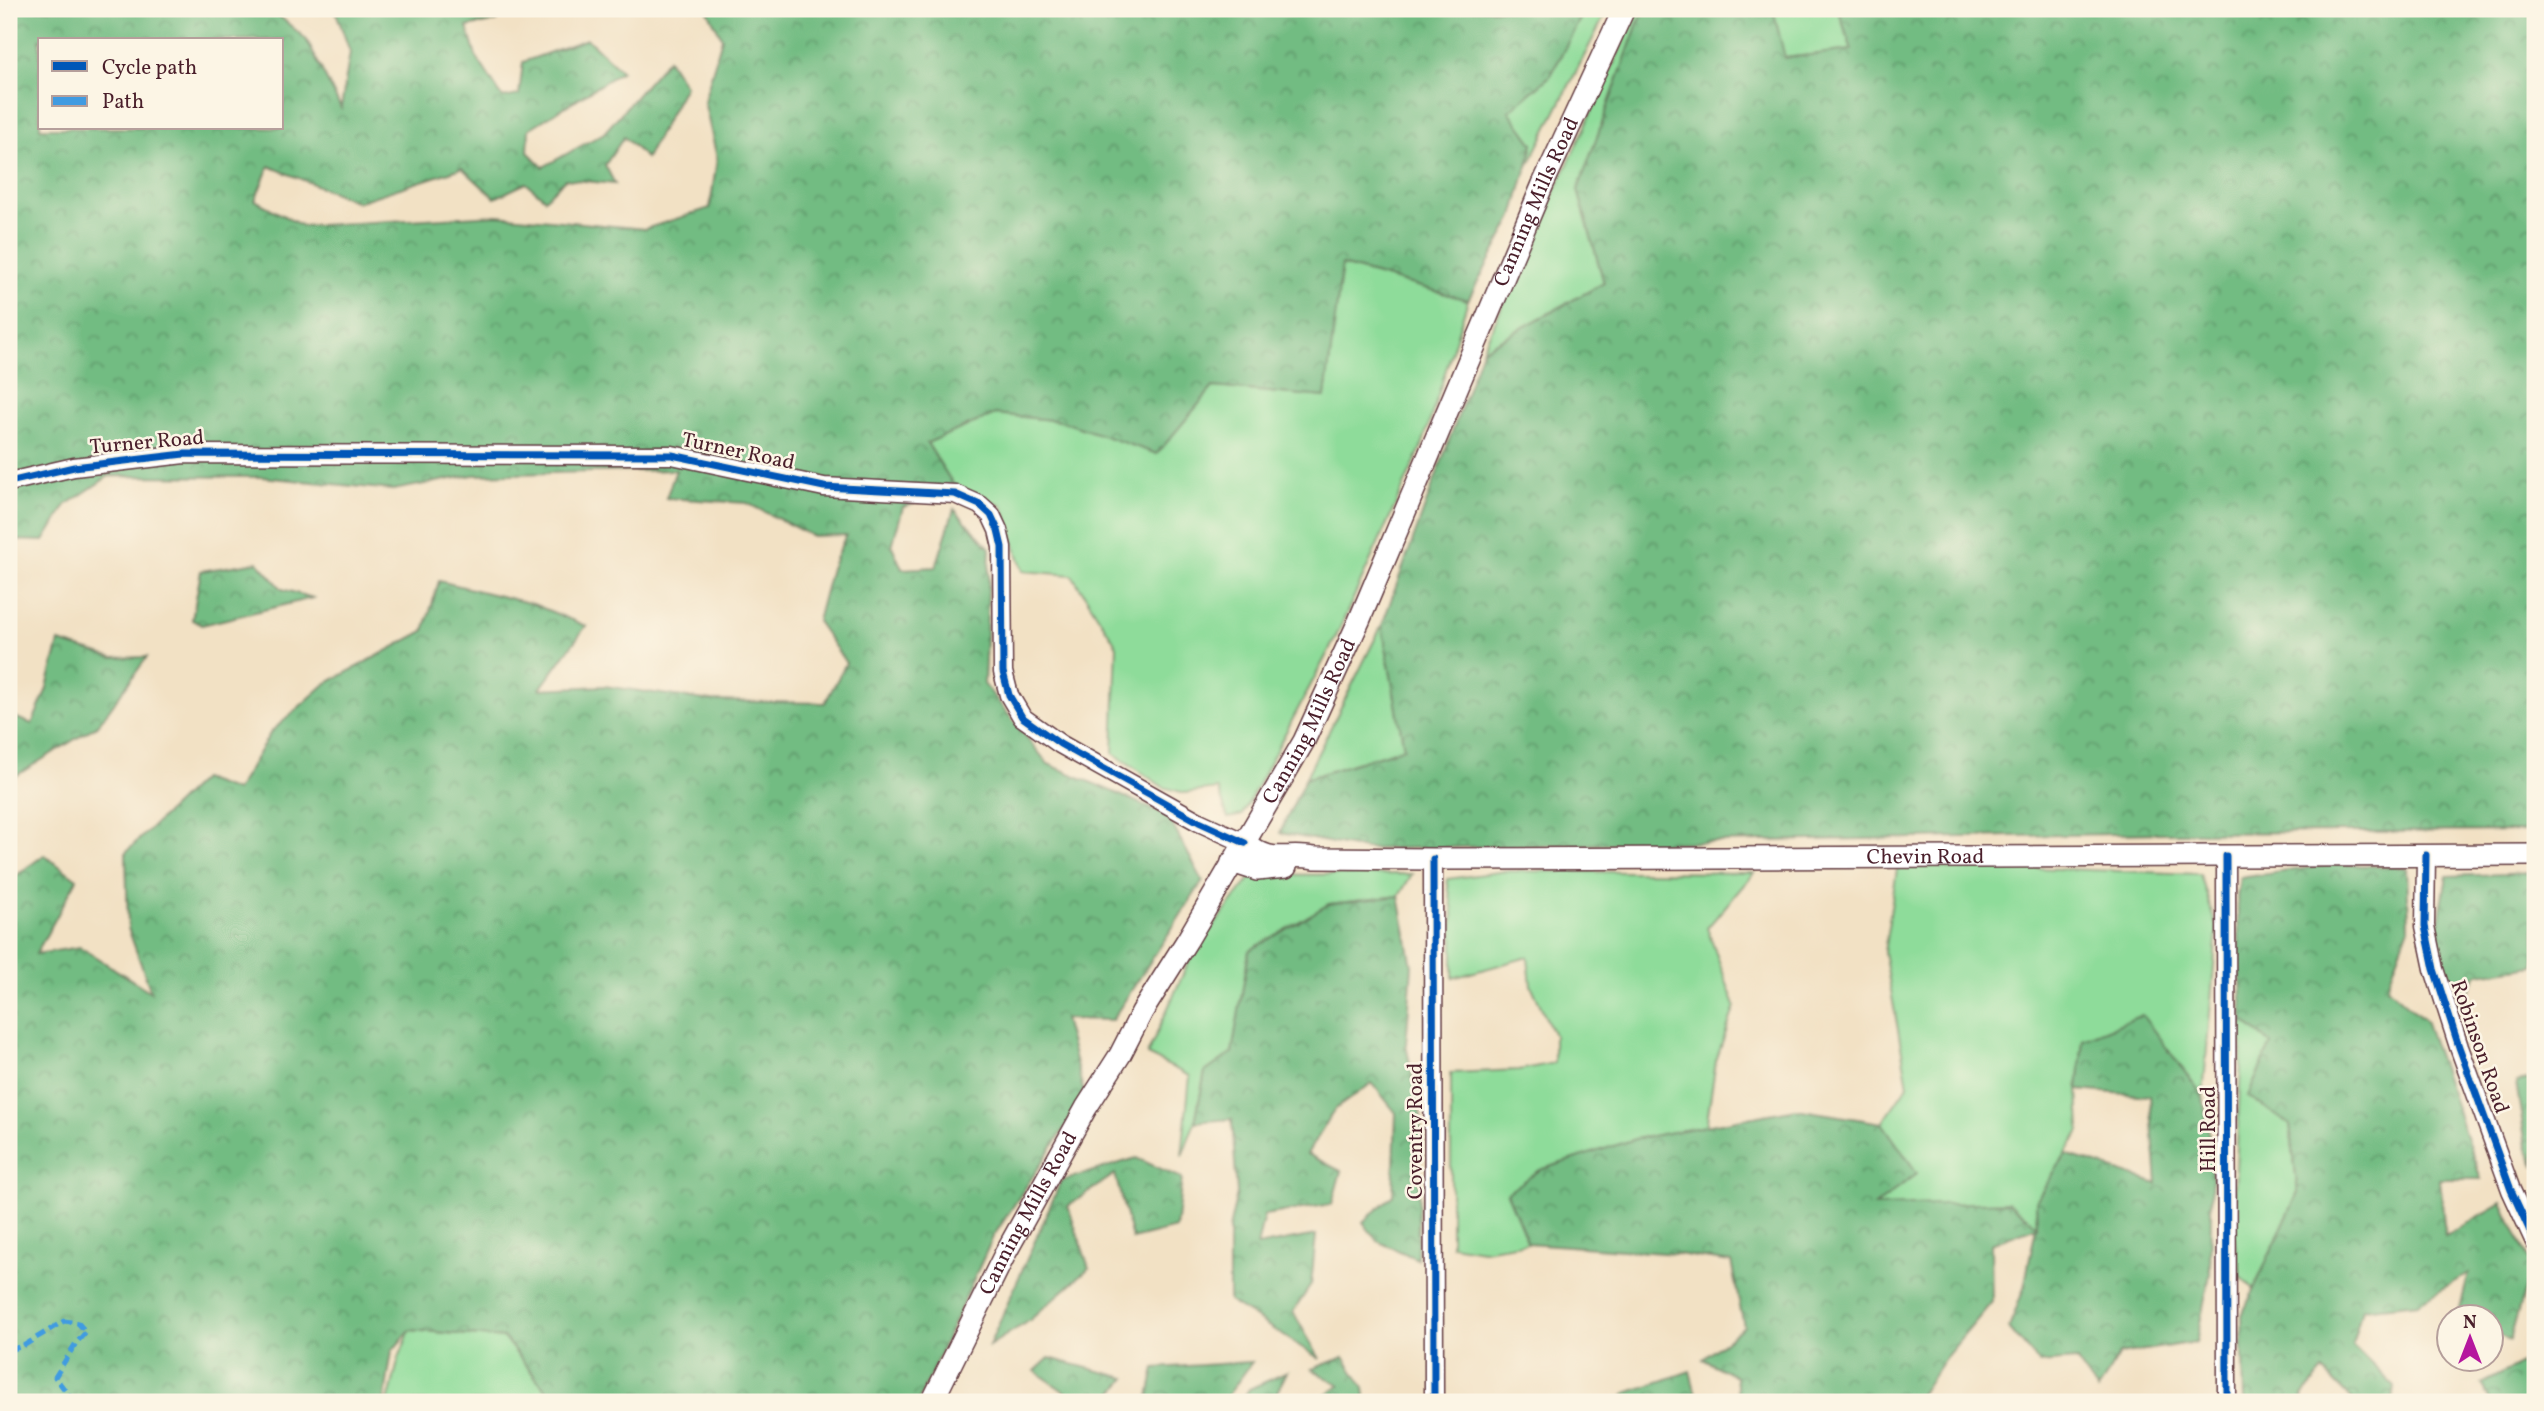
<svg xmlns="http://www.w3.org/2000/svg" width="2544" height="1411" font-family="Vollkorn,serif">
  <defs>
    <pattern id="forest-crowns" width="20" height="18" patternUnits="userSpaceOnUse" patternTransform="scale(1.75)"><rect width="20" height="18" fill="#72bc82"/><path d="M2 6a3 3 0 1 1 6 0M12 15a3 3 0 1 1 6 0" fill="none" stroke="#60986b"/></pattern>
  </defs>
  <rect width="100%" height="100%" fill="#fcf5e5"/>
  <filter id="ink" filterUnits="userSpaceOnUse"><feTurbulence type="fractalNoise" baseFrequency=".0143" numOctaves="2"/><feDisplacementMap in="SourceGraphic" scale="14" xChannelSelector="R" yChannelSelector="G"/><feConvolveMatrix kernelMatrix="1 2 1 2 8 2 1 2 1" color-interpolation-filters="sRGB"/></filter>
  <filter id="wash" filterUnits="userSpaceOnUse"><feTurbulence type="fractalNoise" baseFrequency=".00686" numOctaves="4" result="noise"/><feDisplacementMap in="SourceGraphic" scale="28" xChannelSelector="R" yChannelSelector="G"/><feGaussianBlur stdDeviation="1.57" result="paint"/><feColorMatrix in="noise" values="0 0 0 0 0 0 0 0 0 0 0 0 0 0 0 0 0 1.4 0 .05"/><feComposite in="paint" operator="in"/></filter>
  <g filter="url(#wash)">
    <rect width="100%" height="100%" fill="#f2e1c4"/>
    <!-- grass -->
    <g fill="#8edc9a" stroke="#6c7e62" stroke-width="2">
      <polygon points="1585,9 1608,9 1525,172 1533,144 1509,111 1551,75"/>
      <polygon points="1639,9 1647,9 1638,23 1578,190 1604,283 1482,350"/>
      <polygon points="1773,9 1838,9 1852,50 1784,58"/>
      <polygon points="1341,265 1468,300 1422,446 1335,639 1242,815 1228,818 1218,789 1185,793 1163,787 1113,753 1117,646 1072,575 1023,571 1003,506 956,489 927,443 995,414 1061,421 1157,453 1213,387 1325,397"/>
      <polygon points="1382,625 1404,748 1305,779"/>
      <polygon points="1898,863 2200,874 2217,929 2203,1096 2141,1016 2083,1039 2078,1090 2080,1131 2036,1201 2037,1227 1874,1206 1917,1173 1882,1123 1908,1085 1884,952"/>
      <polygon points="1506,871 1754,873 1707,928 1735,1006 1716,1061 1706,1127 1635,1139 1507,1193 1528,1243 1483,1250 1451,1245 1451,1073 1519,1070 1554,1063 1554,1035 1531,985 1528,957 1453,978 1453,911 1447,879"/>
      <polygon points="1412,874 1399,896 1329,904 1249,951 1232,1053 1205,1072 1195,1122 1182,1156 1190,1076 1147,1055 1192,954 1253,875"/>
      <polygon points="2243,1020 2272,1044 2290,1125 2298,1193 2254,1289 2240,1276 2233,1232"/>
      <polygon points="410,1330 504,1338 556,1402 388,1402 399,1358"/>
    </g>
    <!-- forest -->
    <g fill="url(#forest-crowns)" stroke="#5e6e56" stroke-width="2" fill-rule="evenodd">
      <path d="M9 9H271L306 39 341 108 350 52 335 9H508L496 21 467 27 476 56 503 98 519 95 523 62 587 39 622 71 529 129 528 152 543 167 604 133 668 59 685 86 646 158 624 137 605 165 615 184 565 179 545 199 526 183 495 198 462 168 357 202 269 166 255 200 302 226 497 215 645 229 710 208 717 158 704 101 722 38 707 9H1585L1551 75 1509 111 1533 144 1513 217 1468 300 1342 265 1325 397 1213 387 1157 454 1061 421 995 414 927 443 956 489 903 507 892 546 902 569 936 567 954 509 990 548 984 684 1048 764 1167 815 1203 881 1112 1020 1064 1019 1085 1097 993 1237 918 1402H556L504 1338 410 1330 392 1351 384 1402H9V1212L15 1197 9 1191V881L44 855 77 879 36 954 80 947 151 992 128 928 126 852 202 779 236 791 271 732 325 684 424 631 439 581 533 604 586 626 540 689 604 686 712 701 825 703 846 663 817 621 831 568 846 535 812 536 747 503 666 498 676 470 473 475 393 490 262 477 109 476 66 505 44 541 9 540ZM40 40H282V128H40Z"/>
      <polygon points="1647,9 1773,9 1785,58 1852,50 1838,9 2535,9 2535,831 2163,833 1364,849 1280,833 1305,779 1404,748 1382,625 1482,350 1604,283 1578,190 1638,23"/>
      <polygon points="258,562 282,589 313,598 202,625 192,620 201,571"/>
      <polygon points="59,642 113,658 147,657 98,725 9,780 9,715 32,724 46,691"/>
      <polygon points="2336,864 2407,868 2409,927 2387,987 2425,1020 2481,1179 2440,1179 2445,1236 2502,1203 2531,1265 2510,1340 2492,1333 2492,1316 2458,1316 2469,1273 2418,1303 2362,1309 2352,1345 2395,1387 2393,1402 2354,1402 2323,1371 2302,1396 2305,1402 2244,1402 2242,1315 2298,1193 2290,1125 2248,1096 2271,1044 2243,1020 2237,897 2240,878"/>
      <polygon points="2535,873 2535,966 2478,974 2458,1009 2435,943 2447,876"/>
      <polygon points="1399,896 1412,966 1406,1045 1421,1117 1417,1259 1377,1241 1363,1222 1393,1195 1396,1113 1372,1083 1334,1110 1307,1154 1341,1171 1332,1204 1264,1215 1257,1246 1316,1235 1311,1285 1293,1312 1320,1359 1229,1301 1229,1229 1237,1193 1232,1119 1195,1122 1205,1072 1232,1053 1249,951 1329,904"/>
      <polygon points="2142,1015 2203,1096 2212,1156 2210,1275 2196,1342 2119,1354 2098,1391 2076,1360 2039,1363 2009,1328 2024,1288 2036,1227 1991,1244 1992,1302 1945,1358 1915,1402 1739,1402 1736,1377 1703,1359 1744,1326 1731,1262 1677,1254 1528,1243 1507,1193 1540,1170 1635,1139 1796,1109 1882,1123 1917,1173 1875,1206 2008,1202 2037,1226 2036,1201 2066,1154 2157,1184 2150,1096 2078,1090 2083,1039"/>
      <polygon points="2535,1079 2535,1166 2526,1146 2516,1082"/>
      <polygon points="1136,1158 1182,1178 1176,1228 1132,1239 1115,1174 1068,1206 1089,1268 1030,1320 989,1346 1061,1181"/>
      <polygon points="2535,1356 2535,1402 2491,1402 2481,1384"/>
      <polygon points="1344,1357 1364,1388 1366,1402 1313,1402 1340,1386 1312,1369"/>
      <polygon points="1049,1358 1126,1378 1106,1402 1079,1402 1035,1371"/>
      <polygon points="1252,1362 1223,1402 1148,1402 1155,1368"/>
      <polygon points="1690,1371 1698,1402 1621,1402 1626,1393"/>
      <polygon points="1287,1372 1272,1402 1241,1402 1249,1389"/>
    </g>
  </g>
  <g filter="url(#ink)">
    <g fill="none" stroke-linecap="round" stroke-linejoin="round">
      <defs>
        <g id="minor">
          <polyline points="9,482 74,467 184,454 672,455 824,487 955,494 980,505 991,515 998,530 1002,547 1003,672 1009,695 1022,717 1060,744 1199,822 1245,843"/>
          <polyline points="2426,855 2425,926 2434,969 2459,1047 2511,1190 2535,1242"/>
          <polyline points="2226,856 2227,1402"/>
          <polyline points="1433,859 1434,1402"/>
        </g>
        <g id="major">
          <path id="s1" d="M1245 843C1274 866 1283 852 1315 858L1433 859 2535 855"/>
          <polyline points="1232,862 1257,870 1286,867"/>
          <path id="s2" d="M932 1402 1006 1252 1086 1108 1120 1055 1142 1012 1188 939 1304 741 1359 621 1543 184 1624 9"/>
        </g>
      </defs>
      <!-- minor casing -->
      <use href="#minor" stroke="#633c42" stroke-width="21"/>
      <!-- major casing -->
      <use href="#major" stroke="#633c42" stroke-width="24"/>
      <!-- minor -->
      <use href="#minor" stroke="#fff" stroke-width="18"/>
      <!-- major -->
      <use href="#major" stroke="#fff" stroke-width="21"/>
      <!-- quiet -->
      <polyline stroke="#409be1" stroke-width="5" stroke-dasharray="10 5" stroke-linecap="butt" points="9,1350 23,1346 64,1321 78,1323 86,1332 76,1343 55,1377 71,1398 70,1402"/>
      <defs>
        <g id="cycleway">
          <polyline points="9,482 74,467 184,454 672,455 824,487 955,494 980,505 991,515 998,530 1002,547 1003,672 1009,695 1022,717 1060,744 1199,822 1245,843"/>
          <polyline points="2426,855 2425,926 2434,969 2459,1047 2511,1190 2535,1242"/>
          <polyline points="2226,856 2227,1402"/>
          <polyline points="1433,859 1434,1402"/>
        </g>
      </defs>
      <!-- cycleway casing -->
      <use href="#cycleway" stroke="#fcf5e5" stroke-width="11"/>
      <!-- cycleway -->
      <use href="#cycleway" stroke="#0057b8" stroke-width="7"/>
    </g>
  </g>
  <g text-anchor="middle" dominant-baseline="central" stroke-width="5" stroke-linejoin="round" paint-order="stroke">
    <!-- street labels -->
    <g font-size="21" fill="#4a1f2b" stroke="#fcf5e5">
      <text stroke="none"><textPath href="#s2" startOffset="1346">Canning Mills Road</textPath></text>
      <text transform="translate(147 443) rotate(-5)">Turner Road</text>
      <text transform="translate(738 452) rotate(12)">Turner Road</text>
      <text stroke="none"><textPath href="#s2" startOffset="779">Canning Mills Road</textPath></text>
      <text stroke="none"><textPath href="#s1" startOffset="684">Chevin Road</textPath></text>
      <text transform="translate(2479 1047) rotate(71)">Robinson Road</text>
      <text transform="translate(2209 1129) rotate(-90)">Hill Road</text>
      <text transform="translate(1416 1131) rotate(-90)">Coventry Road</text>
      <text stroke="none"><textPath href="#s2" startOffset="212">Canning Mills Road</textPath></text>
    </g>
  </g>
  <!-- margin -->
  <rect width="2544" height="1411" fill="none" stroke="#fcf5e5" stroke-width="35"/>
  <!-- legend -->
  <rect x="38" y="38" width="245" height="91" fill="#fcf5e5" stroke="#b59f9b" stroke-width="2"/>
  <rect x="52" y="61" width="35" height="10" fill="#0057b8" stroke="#b59f9b" stroke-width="2"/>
  <text x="102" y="74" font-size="21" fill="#4a1f2b">Cycle path</text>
  <rect x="52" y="96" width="35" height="10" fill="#409be1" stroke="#b59f9b" stroke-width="2"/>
  <text x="102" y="108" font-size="21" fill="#4a1f2b">Path</text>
  <!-- north arrow -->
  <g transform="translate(2470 1338)"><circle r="33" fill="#fcf5e5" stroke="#b59f9b" stroke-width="2"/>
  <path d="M0-5L12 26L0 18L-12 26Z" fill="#b5179e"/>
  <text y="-10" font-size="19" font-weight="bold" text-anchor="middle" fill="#4a1f2b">N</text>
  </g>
</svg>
